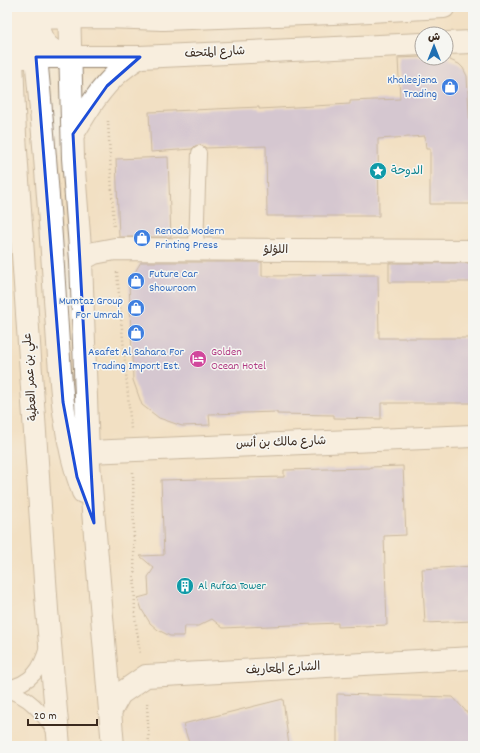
<svg xmlns="http://www.w3.org/2000/svg" width="480" height="753" font-family="Dekko,'Playpen Sans Arabic',sans-serif">
  <rect width="100%" height="100%" fill="#f6f6f2"/>
  <filter id="ink" filterUnits="userSpaceOnUse"><feTurbulence type="fractalNoise" baseFrequency=".025" numOctaves="2"/><feDisplacementMap in="SourceGraphic" scale="8" xChannelSelector="R" yChannelSelector="G"/><feConvolveMatrix kernelMatrix="1 2 1 2 8 2 1 2 1" color-interpolation-filters="sRGB"/></filter>
  <filter id="wash" filterUnits="userSpaceOnUse"><feTurbulence type="fractalNoise" baseFrequency=".012" numOctaves="4" result="noise"/><feDisplacementMap in="SourceGraphic" scale="16" xChannelSelector="R" yChannelSelector="G"/><feGaussianBlur stdDeviation="0.9" result="paint"/><feColorMatrix in="noise" values="0 0 0 0 0 0 0 0 0 0 0 0 0 0 0 0 0 1.4 0 .05"/><feComposite in="paint" operator="in"/></filter>
  <g filter="url(#wash)">
    <rect width="100%" height="100%" fill="#f2e0c3"/>
    <g id="blocks">
      <!-- building -->
      <g fill="#b2a9e1">
        <polygon points="446,55 450,55 450,60 459,64 463,68 467,76 471,149 473,149 473,204 430,204 430,149 426,149 425,136 378,139 379,216 267,216 266,146 206,148 203,146 199,145 195,146 192,149 151,152 149,112 259,107 259,109 350,104 350,101 400,99 398,58 422,57 422,58 446,58"/>
        <polygon points="168,157 171,237 119,237 116,159"/>
        <polygon points="141,262 262,262 262,276 378,275 379,338 473,338 473,403 381,403 381,419 334,418 334,415 277,414 277,412 209,414 210,425 182,426 159,418 142,405 133,380 129,282"/>
        <rect x="389" y="263" width="84" height="19"/>
        <polygon points="403,466 406,535 384,536 387,625 338,627 338,623 223,628 212,619 198,626 185,626 184,636 170,636 158,630 150,623 142,610 138,598 149,595 148,577 154,568 140,556 164,555 161,480 284,477 284,470 370,468 370,467"/>
        <polygon points="473,566 473,621 425,623 422,569"/>
        <polygon points="337,694 453,697 472,718 473,746 337,746"/>
        <polygon points="283,699 289,746 190,746 183,724"/>
      </g>
    </g>
  </g>
  <g filter="url(#ink)">
    <use href="#blocks" fill-opacity="0" stroke="#968570" stroke-width="1"/>
    <g fill="none" stroke-linecap="round" stroke-linejoin="round">
      <defs>
        <g id="service">
          <polyline points="196,249 199,153"/>
          <path d="M7 688C32 683 41 669 47 647"/>
          <path d="M7 691C31 696 43 715 57 734"/>
        </g>
        <g id="minor">
          <polyline points="81,260 94,253 115,249 473,251"/>
          <polyline points="88,452 473,436"/>
          <polyline points="110,712 120,694 146,676 473,658"/>
        </g>
        <g id="tertiary">
          <polyline points="7,18 106,17 163,19 333,13 444,7"/>
          <polyline points="446,43 473,42"/>
          <polyline points="7,57 140,57 422,44"/>
        </g>
        <g id="primary">
          <polyline points="10,7 15,136 47,610 59,746"/>
          <path d="M37 7C37 35 41 50 70 57"/>
          <polyline points="69,7 73,158 81,260 88,452 113,746"/>
          <polyline points="134,7 163,19"/>
          <path d="M10 18C25 31 30 38 36 57 44 138 50 218 55 299 60 363 60 431 83 492"/>
          <path d="M73 134C86 112 100 88 120 71 126 66 133 61 140 57"/>
        </g>
      </defs>
      <!-- service casing -->
      <use href="#service" stroke="#968570" stroke-width="16"/>
      <!-- minor casing -->
      <use href="#minor" stroke="#968570" stroke-width="24"/>
      <!-- tertiary casing -->
      <use href="#tertiary" stroke="#968570" stroke-width="24"/>
      <!-- primary casing -->
      <use href="#primary" stroke="#968570" stroke-width="24"/>
      <!-- path -->
      <g stroke="#968570" stroke-width="2.5" stroke-dasharray="1 3" stroke-linecap="butt">
        <polyline points="108,121 114,228"/>
        <polyline points="117,272 131,429"/>
        <polyline points="133,472 135,617 140,654"/>
        <polyline points="147,703 149,746"/>
      </g>
      <!-- service -->
      <use href="#service" stroke="#fff" stroke-width="14"/>
      <!-- minor -->
      <use href="#minor" stroke="#fff" stroke-width="22"/>
      <!-- tertiary -->
      <use href="#tertiary" stroke="#fff" stroke-width="22"/>
      <!-- primary -->
      <use href="#primary" stroke="#fff" stroke-width="22"/>
    </g>
  </g>
  <!-- marked area -->
  <path d="M0 0H480V753H0ZM36 57H140L107 86 73 134 94 523 77 477 63 402Z" fill="#f2e0c3" fill-opacity=".55" fill-rule="evenodd"/>
  <path fill="none" stroke="#1d4ed8" stroke-width="3" stroke-linejoin="round" d="M36 57H140L107 86 73 134 94 523 77 477 63 402Z"/>
  <!-- icons -->
  <defs>
    <symbol id="shop-disc" viewBox="-11 -11 22 22"><circle r="9.5" fill="#3f7fe0" stroke="#f6f6f2"/><path d="M-5-2.5h2.3a2.7 3.5 0 0 1 5.4 0H5L5.5 6h-11ZM-1.5-2.5h3a1.5 2.3 0 0 0-3 0Z" fill="#fff"/></symbol>
    <symbol id="sight-disc" viewBox="-11 -11 22 22"><circle r="9.5" fill="#0f9aa8" stroke="#f6f6f2"/><path d="M0-6L1.8-2.2L6-1.7L2.9 1.2L3.7 5.4L0 3.3L-3.7 5.4L-2.9 1.2L-6-1.7L-1.8-2.2Z" fill="#fff"/></symbol>
    <symbol id="hotel-disc" viewBox="-11 -11 22 22"><circle r="9.5" fill="#d1479c" stroke="#f6f6f2"/><path d="M-6-4.5h1.5V1H6V5H4.5V3h-9V5H-6ZM-4 0a1.8 1.8 0 1 1 3.6 0ZM.5 0V-2.5h3Q6-2.5 6 0Z" fill="#fff"/></symbol>
    <symbol id="building-disc" viewBox="-11 -11 22 22"><circle r="9.5" fill="#0f9aa8" stroke="#f6f6f2"/><path d="M-4-6H4V6H1V3H-1V6H-4ZM-2.5-4.3h1.7v1.8h-1.7ZM.8-4.3h1.7v1.8H.8ZM-2.5-1h1.7V.8h-1.7ZM.8-1h1.7V.8H.8Z" fill="#fff"/></symbol>
  </defs>
  <g fill-rule="evenodd">
    <use href="#shop-disc" x="440" y="77" width="20" height="20"/>
    <use href="#sight-disc" x="368" y="161" width="20" height="20"/>
    <use href="#shop-disc" x="132" y="228" width="20" height="20"/>
    <use href="#shop-disc" x="126" y="271" width="20" height="20"/>
    <use href="#shop-disc" x="126" y="298" width="20" height="20"/>
    <use href="#shop-disc" x="126" y="323" width="20" height="20"/>
    <use href="#hotel-disc" x="188" y="349" width="20" height="20"/>
    <use href="#building-disc" x="175" y="576" width="20" height="20"/>
  </g>
  <g text-anchor="middle" dominant-baseline="central" stroke-width="3" stroke-linejoin="round" paint-order="stroke">
    <!-- street labels -->
    <g font-size="12" fill="#3b2a1e" stroke="#f6f6f2">
      <text transform="translate(215 53) rotate(-3)">شارع المتحف</text>
      <text x="276" y="250">اللؤلؤ</text>
      <text transform="translate(31 377) rotate(-94)">علي بن عمر العطية</text>
      <text transform="translate(281 443) rotate(-2)">شارع مالك بن أنس</text>
      <text transform="translate(283 669) rotate(-3)">الشارع المعاريف</text>
    </g>
    <!-- shop labels -->
    <g font-size="12" fill="#366cbe" stroke="#f6f6f2" text-anchor="end">
      <text x="437" y="80">Khaleejena<tspan x="437" dy="14">Trading</tspan></text>
      <text x="155" y="231" text-anchor="start">Renoda Modern<tspan x="155" dy="14">Printing Press</tspan></text>
      <text x="149" y="274" text-anchor="start">Future Car<tspan x="149" dy="14">Showroom</tspan></text>
      <text x="123" y="301">Mumtaz Group<tspan x="123" dy="14">For Umrah</tspan></text>
      <text x="136" y="352" text-anchor="middle">Asafet Al Sahara For<tspan x="136" dy="14">Trading Import Est.</tspan></text>
    </g>
    <!-- culture labels -->
    <g font-size="12" fill="#0d838f" stroke="#f6f6f2" text-anchor="start">
      <text x="391" y="171">الدوحة</text>
      <text x="198" y="586">Al Rufaa Tower</text>
    </g>
    <!-- hotel labels -->
    <g font-size="12" fill="#b23c85" stroke="#f6f6f2" text-anchor="start">
      <text x="211" y="352">Golden<tspan x="211" dy="14">Ocean Hotel</tspan></text>
    </g>
  </g>
  <!-- margin -->
  <rect width="480" height="753" fill="none" stroke="#f6f6f2" stroke-width="24"/>
  <!-- north arrow -->
  <g transform="translate(434 46)"><circle r="19" fill="#f6f6f2" stroke="#aba49d"/>
  <path d="M0-3L7 15L0 10L-7 15Z" fill="#1f6fb2"/>
  <text y="-6" font-size="11" font-weight="bold" text-anchor="middle" fill="#3b2a1e">ش</text>
  </g>
  <!-- scale -->
  <path d="M28 719v6h69v-6" fill="none" stroke="#3b2a1e" stroke-width="2"/>
  <text x="34" y="719" font-size="12" fill="#3b2a1e" stroke="#f6f6f2" stroke-width="3" paint-order="stroke">20 m</text>
</svg>
